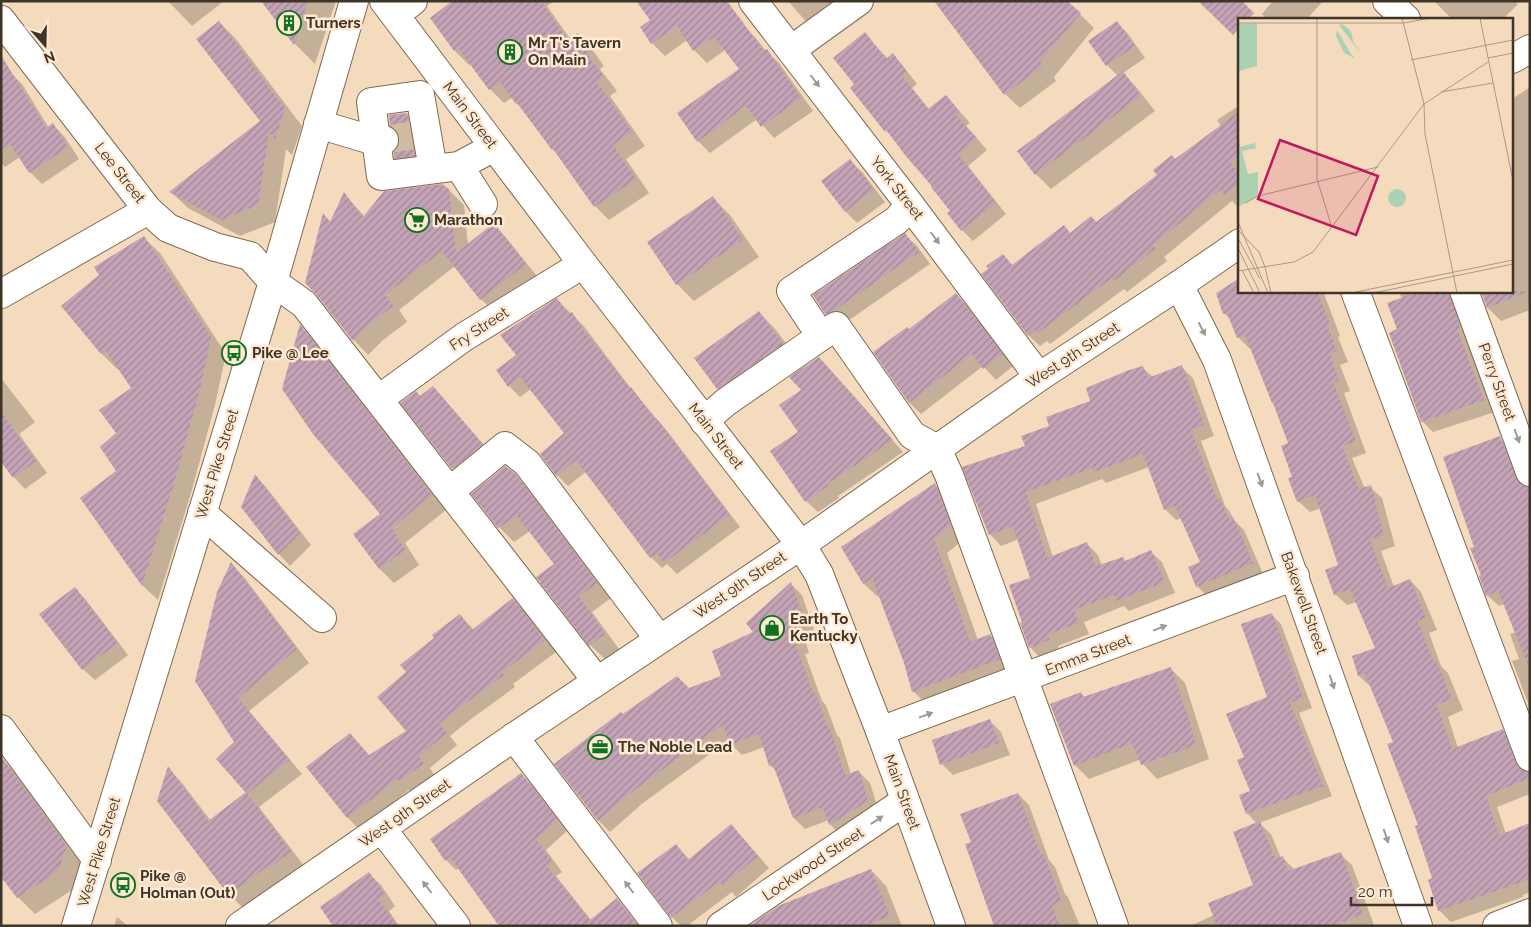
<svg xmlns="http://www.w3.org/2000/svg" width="1531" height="927" font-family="Raleway,sans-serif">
  <defs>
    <pattern id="building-hatch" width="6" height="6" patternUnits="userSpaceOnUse" patternTransform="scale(1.25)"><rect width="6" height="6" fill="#c5a3b7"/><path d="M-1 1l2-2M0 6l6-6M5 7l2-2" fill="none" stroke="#a18695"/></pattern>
  </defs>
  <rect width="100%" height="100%" fill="#f5dbbe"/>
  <!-- shadow -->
  <g fill="#0003">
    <polygon points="168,1 224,1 192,26"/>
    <polygon points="262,1 336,1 315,64 295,44"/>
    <polygon points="455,1 554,1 547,6 571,40 578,35 592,49 604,66 600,69 617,91 610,96 645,146 626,159 649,193 609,220 595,206 558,154 526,113 512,98 504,103 490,89 471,63 469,65 455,51 431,19"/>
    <polygon points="788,1 840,1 810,26"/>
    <polygon points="936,1 1080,14 1094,28 1054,77 1056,81 1020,108 1005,94"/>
    <polygon points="1273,1 1323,1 1307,19 1267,19 1262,14"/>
    <polygon points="1434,1 1515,1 1518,4 1503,19 1452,19"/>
    <polygon points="651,20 743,25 755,37 766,51 779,63 813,111 774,138 757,119 710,153 698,141 740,69 725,50 707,63 694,50 687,40 665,56 652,43 641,27"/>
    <polygon points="219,22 236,39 302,126 292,155 286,149 275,222 240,236 188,208 171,192 262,121"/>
    <polygon points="1117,22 1128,34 1145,58 1123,73 1137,88 1155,111 1051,189 1036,174 1118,76 1107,65"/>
    <polygon points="865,34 888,59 893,55 903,66 917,84 912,88 929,109 946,96 970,123 966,126 987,150 968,166 1006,214 973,241 962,230 952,211 852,88 856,85"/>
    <polygon points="11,73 22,84 49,128 53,125 64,136 79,159 42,184 30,172 20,157 5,167 1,163 1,79"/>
    <polygon points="1530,87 1530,310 1501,321 1488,308 1482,291 1512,291 1512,99"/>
    <polygon points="1240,105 1240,204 1237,206 1232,201 1164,257 1167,261 1127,292 1124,289 1050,344 1047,341 1040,346 1028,335 1003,255 1013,266 1070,234 1091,217 1097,223 1221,126 1217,120"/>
    <polygon points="407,114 412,119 420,161 401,163 396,158"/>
    <polygon points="850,161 862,172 885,202 857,223 846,212 823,181"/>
    <polygon points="449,190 464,205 468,245 494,225 508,240 540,280 496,314 481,299 455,266 399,310 407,322 383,340 368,355 354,340 324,215 331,222 344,194 365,217"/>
    <polygon points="713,198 730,215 759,257 694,301 677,284 648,243"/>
    <polygon points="905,235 917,246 930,264 852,318 838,325 826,314 814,296"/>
    <polygon points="144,238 160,253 226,354 215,405 191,493 158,600 143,586 82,498 118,471 118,433 133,388 119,368 117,369 102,354 63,306"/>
    <polygon points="1240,291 1323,291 1340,336 1338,337 1348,362 1340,365 1350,391 1344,393 1366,453 1352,458 1365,489 1370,487 1382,498 1395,546 1381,551 1394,587 1410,580 1421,592 1437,630 1429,633 1441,666 1448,673 1463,710 1448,717 1458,748 1502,730 1514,742 1527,775 1530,779 1530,794 1497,807 1506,834 1530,824 1530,892 1523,895 1523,897 1451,922 1439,910 1433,879 1419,826 1395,743 1371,687 1359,676 1353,657 1376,649 1357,602 1347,605 1335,594 1340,566 1321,508 1310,512 1298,501 1294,477 1290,444 1252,348 1250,349 1238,337 1232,321 1224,313"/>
    <polygon points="1399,291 1465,291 1495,412 1433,432 1422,421 1399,330 1402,299"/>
    <polygon points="956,295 968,306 1013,366 996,380 983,366 921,414 910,403 875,353 909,330"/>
    <polygon points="557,300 583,325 632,390 668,432 740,527 677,574 667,564 662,568 651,557 587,471 568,486 557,475 566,433 531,389 520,397 509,386 518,355"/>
    <polygon points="759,312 776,330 799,361 735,406 718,389 696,358"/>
    <polygon points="301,327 314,340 446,510 405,543 419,565 394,583 380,569 354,534 382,514"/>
    <polygon points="819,358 903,452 838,496 839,498 818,512 806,501 799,432 803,390"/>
    <polygon points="1181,367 1193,378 1214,436 1201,441 1225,506 1230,512 1234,520 1244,530 1263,574 1208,597 1197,586 1202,563 1182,518 1176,520 1165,509 1149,467 1106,483 1102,479 1036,504 1053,557 1087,544 1098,555 1102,566 1122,558 1126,562 1150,551 1162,562 1175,593 1129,611 1124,606 1084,622 1089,634 1058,646 1060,652 1041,659 1030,647 1024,622 1032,578 1019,539 1001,546 990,534 1027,447 1051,427 1143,368 1153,377"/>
    <polygon points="1,378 35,422 19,434 47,473 25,489 14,477 1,460"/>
    <polygon points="433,387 493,456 464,480 453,468 402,403 420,397"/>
    <polygon points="1498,438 1510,449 1527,498 1530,500 1530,708 1512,661 1519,659 1510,634 1516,632 1504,604 1499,606 1487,595 1475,547"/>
    <polygon points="515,475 530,490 611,598 592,612 619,649 605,659 590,645 555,564 530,531 514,542 499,527"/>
    <polygon points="255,476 266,487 311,545 290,566 279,554 242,506"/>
    <polygon points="935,485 949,498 964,539 947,553 978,640 990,635 1004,649 1013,673 927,705 913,691 905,663 880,595 878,597 864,584 843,547"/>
    <polygon points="231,564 244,577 309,663 249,711 302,774 259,807 305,867 245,910 230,895 158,801 168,768 182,783 211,821 247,792 236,742"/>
    <polygon points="791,584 802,595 814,630 803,633 809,653 805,654 822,701 826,705 837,735 840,738 851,774 859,772 870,783 879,812 841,836 830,824 829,820 805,829 794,818 777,772 770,765 764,747 742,755 731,744 729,740 643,803 610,832 599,821 556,764 623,716 722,676"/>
    <polygon points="75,589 86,600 128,655 95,680 83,669"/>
    <polygon points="512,599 524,611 556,652 513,684 515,687 471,719 450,736 457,745 430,768 435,776 411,791 409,790 359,829 348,818 308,767 370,756 408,731 408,672 436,638 460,615 474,630"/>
    <polygon points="1271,614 1281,624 1312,708 1299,713 1332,796 1259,823 1271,834 1281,858 1283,858 1294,869 1340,854 1352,865 1374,925 1373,926 1190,926 1214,915 1255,885 1257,824 1247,813 1252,791 1245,758 1269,697"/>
    <polygon points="1171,669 1185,683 1209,759 1157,779 1139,760 1089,779 1075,765 1081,693 1085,698"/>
    <polygon points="989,720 1001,732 1010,755 953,775 942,764"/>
    <polygon points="3,760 20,777 84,864 75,888 35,914 18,897"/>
    <polygon points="521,774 532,785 567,831 546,850 562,872 556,876 591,920 617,899 639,926 513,926 459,868 456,870 446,860"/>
    <polygon points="1018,794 1029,805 1049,860 1055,867 1065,894 1068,897 1080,926 996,926 972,843"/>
    <polygon points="742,837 769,868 736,897 732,892 687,926 681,926 672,917 676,845 690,860"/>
    <polygon points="871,870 886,886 902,926 753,926"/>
    <polygon points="369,874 381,885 395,906 389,911 399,926 335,926"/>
    <polygon points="117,917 128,926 114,926"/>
  </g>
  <!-- building -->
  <g fill="url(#building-hatch)">
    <polygon points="261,1 308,1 294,45"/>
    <polygon points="452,1 541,1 568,40 578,33 591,51 587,54 604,77 597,82 632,132 613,145 636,179 594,207 553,149 552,150 517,103 516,104 500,82 489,90 458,48 454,51 430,18"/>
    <polygon points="636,1 727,1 764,51 767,49 801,98 761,127 746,106 697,142 677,113 739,69 714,37 693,51 677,26 651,44 640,27 650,20"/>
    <polygon points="934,1 1067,1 1081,13 1040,62 1043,66 1004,95"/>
    <polygon points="1198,1 1242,1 1254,13 1248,19 1240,19 1240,27 1233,35"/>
    <polygon points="219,21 285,108 275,140 269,132 258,205 222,220 169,192 260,121 196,39"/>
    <polygon points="1117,21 1135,46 1106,66 1088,41"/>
    <polygon points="865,32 886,59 893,53 907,72 902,76 928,109 946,95 960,112 956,115 977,138 958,154 996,203 961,231 947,213 950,211 931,187 932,186 905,155 887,131 885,132 850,88 854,84 833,58"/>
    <polygon points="1,55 46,128 53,123 68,147 29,173 10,144 1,150"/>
    <polygon points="1123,71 1141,96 1035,175 1017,151"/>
    <polygon points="1240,111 1240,156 1230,162 1240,175 1240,184 1225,195 1220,190 1153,245 1156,248 1114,281 1112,278 1038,333 1035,330 1028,336 981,274 988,269 986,266 1003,254 1012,265 1064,225 1070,233 1091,216 1096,222 1157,175 1153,170 1172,155 1175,159"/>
    <polygon points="407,113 415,156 394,159 394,152 398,146 399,138 396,130 390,126 389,115"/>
    <polygon points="850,159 874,190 845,212 821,181"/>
    <polygon points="442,184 449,189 456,253 494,223 526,264 480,300 442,251 385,295 393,306 368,325 353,341 316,294 305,283 323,213 330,222 344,192 363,217 384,191"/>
    <polygon points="713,196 743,240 676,285 647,242"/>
    <polygon points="905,233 919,252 835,310 825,314 813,295"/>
    <polygon points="144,236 211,337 200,389 176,477 142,586 80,498 116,471 100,447 116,433 99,410 131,388 106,351 101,354 61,306 99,275 94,267"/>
    <polygon points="1240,278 1240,291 1317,291 1330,324 1327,325 1337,351 1330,354 1339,380 1333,382 1356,441 1342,446 1359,489 1371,485 1384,535 1370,540 1388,588 1410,579 1426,618 1418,621 1433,661 1436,660 1452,699 1437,705 1452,749 1503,729 1516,763 1520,769 1530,772 1530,778 1486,796 1499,835 1530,823 1530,879 1438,911 1428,880 1432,878 1415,826 1418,825 1387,744 1393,742 1365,674 1358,676 1352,656 1375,648 1350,589 1334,595 1325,570 1338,565 1315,495 1297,502 1288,478 1292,477 1281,446 1288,443 1273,403 1272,403 1245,335 1237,338 1227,313 1223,314 1216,293"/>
    <polygon points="1420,291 1449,291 1460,328 1457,329 1484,400 1421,422 1389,333 1397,329 1387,303"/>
    <polygon points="1481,291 1527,291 1527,292 1487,308"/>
    <polygon points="956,293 1003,354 983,369 972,354 909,403 873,352 907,327 909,329"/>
    <polygon points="557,298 569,314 572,312 583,329 630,388 631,387 656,420 657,419 730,515 664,563 657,553 650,558 576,460 556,476 540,454 564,433 520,377 508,387 496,370 516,355 500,335"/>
    <polygon points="759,311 783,344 717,389 694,358"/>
    <polygon points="300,324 432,495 392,528 405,550 379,569 353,534 380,514 313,434 282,389"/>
    <polygon points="819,357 893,440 827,484 828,486 805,502 770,451 798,432 779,405 801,390 789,377"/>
    <polygon points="1182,365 1204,425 1191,430 1217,500 1220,499 1229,519 1233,517 1253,563 1196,587 1188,567 1200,562 1175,506 1164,510 1143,454 1094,472 1092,468 1026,492 1047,558 1087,542 1096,566 1123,557 1125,561 1151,550 1165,582 1116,601 1114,595 1074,610 1079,623 1047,635 1050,640 1029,648 1020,623 1022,622 1009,585 1030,578 1013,526 989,535 962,467 1025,446 1021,436 1049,426 1046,417 1090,401 1086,388 1129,370 1143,366 1148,378"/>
    <polygon points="433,386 483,444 452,469 400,403 416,391 420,396"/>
    <polygon points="1,412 36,461 13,478 1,462"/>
    <polygon points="1500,436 1516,478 1520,484 1530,487 1529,667 1498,591 1486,596 1479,576 1481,575 1470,548 1474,547 1443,457"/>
    <polygon points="505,466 516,474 597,583 579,596 605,634 589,646 536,577 554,564 517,516 498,528 471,494"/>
    <polygon points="255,474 300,533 278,555 241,507"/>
    <polygon points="935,483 951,525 934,539 970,642 990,634 1000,659 912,692 904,663 872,578 863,584 841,547"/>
    <polygon points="231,562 297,649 238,698 290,760 247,794 216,759 234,742 195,681 217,592"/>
    <polygon points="791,582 804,619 793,621 798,642 795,643 813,693 815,692 827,726 829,725 845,775 859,770 868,801 829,825 823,807 793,818 773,765 769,766 759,734 730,745 723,725 632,792 598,821 554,764 600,728 621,712 623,714 677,676 689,688 721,676 712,651 753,632 746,623"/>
    <polygon points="75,587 118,643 82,670 39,614"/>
    <polygon points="513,598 545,640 502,672 504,675 459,708 439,724 447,733 419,756 424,764 399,781 397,779 347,818 306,767 350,733 369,755 406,731 377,697 406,672 400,665 434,638 432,635 460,614 472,630"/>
    <polygon points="1272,613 1303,698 1290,703 1323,786 1246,814 1239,795 1250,791 1237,760 1244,757 1226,714 1267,697 1241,624"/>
    <polygon points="1171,667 1189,720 1196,745 1141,765 1132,743 1074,766 1050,704 1081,692 1083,697"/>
    <polygon points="990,719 999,743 940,765 932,740"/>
    <polygon points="1,756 67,846 58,871 17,898 1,877"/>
    <polygon points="168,766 208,821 246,792 291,851 271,867 269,865 229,896 157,801"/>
    <polygon points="521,773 558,820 536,839 552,861 546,865 590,920 617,898 638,926 499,926 450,857 445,861 430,839"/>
    <polygon points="1018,793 1041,855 1044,854 1062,902 1052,905 1060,926 994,926 965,844 971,842 960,814"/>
    <polygon points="1260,821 1275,859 1283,856 1288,871 1341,852 1363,914 1332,926 1217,926 1208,903 1253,885 1233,832"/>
    <polygon points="731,824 758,856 723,886 720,881 671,918 637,873 676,844 688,860"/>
    <polygon points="871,869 890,916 864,926 749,926 778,906"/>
    <polygon points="369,872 385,894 378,899 398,926 333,926 320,907"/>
  </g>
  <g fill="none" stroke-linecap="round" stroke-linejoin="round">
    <!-- minor-tunnel -->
    <polyline stroke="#d0baa0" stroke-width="28" stroke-dasharray="28 14" stroke-linecap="butt" points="384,140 420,134"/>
    <defs>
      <g id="minor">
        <polyline points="753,1 910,205 1039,377"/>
        <polyline points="1387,1 1406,19"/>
        <polyline points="395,15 413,1"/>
        <polyline points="1,20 148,210 168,228 215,247 250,256 273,282 304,304 597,681"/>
        <polyline points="791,50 859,1"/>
        <polyline points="1512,59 1530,49"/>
        <polyline points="318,124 375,141 384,140"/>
        <polyline points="459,166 483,204"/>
        <polyline points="433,169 420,95 371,102 381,176 459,166 494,147"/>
        <polyline points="1179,285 1217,360 1418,926"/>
        <polyline points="1355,291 1530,757"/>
        <polyline points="1464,291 1530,472"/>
        <polyline points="1,294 148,210"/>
        <polyline points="821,336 791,291 897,220 910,205"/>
        <polyline points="379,399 464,337 583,264"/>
        <polyline points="704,421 726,402 836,326 912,435 937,449 949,475 1114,926"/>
        <polyline points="450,491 505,446 527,463 659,639"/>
        <polyline points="202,513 322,618"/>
        <polyline points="1,729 97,860"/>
        <polyline points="880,731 1295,576"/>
        <polyline points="514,737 658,926"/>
        <polyline points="382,829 456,926"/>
        <polyline points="240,926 514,737 801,545 1039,377 1179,285 1240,243"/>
        <polyline points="721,926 905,801"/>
        <polyline points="1497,926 1530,913"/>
      </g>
      <g id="major">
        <polyline points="384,1 583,264 801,545 819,574 880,731 951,926"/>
        <polyline points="76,926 273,282 354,1"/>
      </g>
    </defs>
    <!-- minor casing -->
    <use href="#minor" stroke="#816a50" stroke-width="30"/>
    <!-- major casing -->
    <use href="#major" stroke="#816a50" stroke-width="30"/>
    <!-- minor -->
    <use href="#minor" stroke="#fff" stroke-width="28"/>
    <!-- major -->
    <use href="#major" stroke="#fff" stroke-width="28"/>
  </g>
  <!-- one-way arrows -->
  <defs><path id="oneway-solid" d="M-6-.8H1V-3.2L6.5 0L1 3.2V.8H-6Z" transform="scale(1.25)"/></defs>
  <g fill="#9e9a94">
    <use href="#oneway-solid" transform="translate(815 81) rotate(53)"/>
    <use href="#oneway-solid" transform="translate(935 238) rotate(53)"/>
    <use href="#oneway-solid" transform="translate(1202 329) rotate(63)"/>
    <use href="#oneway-solid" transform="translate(1517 436) rotate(70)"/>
    <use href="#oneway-solid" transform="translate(1260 480) rotate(70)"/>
    <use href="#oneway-solid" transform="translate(1160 628) rotate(-21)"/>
    <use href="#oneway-solid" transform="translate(1332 682) rotate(71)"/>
    <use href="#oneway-solid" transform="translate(926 715) rotate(-20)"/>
    <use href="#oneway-solid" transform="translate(877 820) rotate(-34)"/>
    <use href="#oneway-solid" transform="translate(1386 836) rotate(71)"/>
    <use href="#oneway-solid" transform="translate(427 887) rotate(-127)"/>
    <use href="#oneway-solid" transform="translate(629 887) rotate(-127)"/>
  </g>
  <!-- icons -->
  <defs>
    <symbol id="building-ring" viewBox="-11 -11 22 22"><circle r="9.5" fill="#ffe9d2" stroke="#107221" stroke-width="1.5"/><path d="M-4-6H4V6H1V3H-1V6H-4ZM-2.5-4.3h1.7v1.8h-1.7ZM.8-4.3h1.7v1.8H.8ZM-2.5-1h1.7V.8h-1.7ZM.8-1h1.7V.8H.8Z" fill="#107221"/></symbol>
    <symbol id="supermarket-ring" viewBox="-11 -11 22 22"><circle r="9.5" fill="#ffe9d2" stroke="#107221" stroke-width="1.5"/><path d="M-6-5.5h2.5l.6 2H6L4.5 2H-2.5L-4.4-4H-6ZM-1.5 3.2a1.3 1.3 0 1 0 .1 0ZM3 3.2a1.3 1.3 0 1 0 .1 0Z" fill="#107221"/></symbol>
    <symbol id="bus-ring" viewBox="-11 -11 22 22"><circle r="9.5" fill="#ffe9d2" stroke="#107221" stroke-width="1.5"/><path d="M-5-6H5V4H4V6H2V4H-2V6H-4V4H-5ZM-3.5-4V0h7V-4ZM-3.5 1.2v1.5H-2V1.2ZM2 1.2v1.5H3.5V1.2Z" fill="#107221"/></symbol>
    <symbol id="shop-ring" viewBox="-11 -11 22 22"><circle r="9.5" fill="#ffe9d2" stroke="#107221" stroke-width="1.5"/><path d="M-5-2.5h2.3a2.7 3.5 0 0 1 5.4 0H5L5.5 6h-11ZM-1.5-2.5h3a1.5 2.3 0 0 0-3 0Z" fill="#107221"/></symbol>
    <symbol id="office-ring" viewBox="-11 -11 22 22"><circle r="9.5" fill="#ffe9d2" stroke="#107221" stroke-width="1.5"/><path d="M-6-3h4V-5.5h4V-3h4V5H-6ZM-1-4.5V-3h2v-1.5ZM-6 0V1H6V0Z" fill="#107221"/></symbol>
  </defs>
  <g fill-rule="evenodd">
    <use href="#building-ring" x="275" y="9" width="28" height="28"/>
    <use href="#building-ring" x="496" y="38" width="28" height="28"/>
    <use href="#supermarket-ring" x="403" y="206" width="28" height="28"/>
    <use href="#bus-ring" x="220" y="339" width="28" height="28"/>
    <use href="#shop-ring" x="758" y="614" width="28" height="28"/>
    <use href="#office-ring" x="586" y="733" width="28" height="28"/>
    <use href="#bus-ring" x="109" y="871" width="28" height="28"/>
  </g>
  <g text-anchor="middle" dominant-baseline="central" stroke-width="5" stroke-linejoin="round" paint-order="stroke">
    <!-- poi labels -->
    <g font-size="15" font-weight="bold" fill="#3e3428" stroke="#ffe9d2" text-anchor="start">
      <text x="306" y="23">Turners</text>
      <text x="528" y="43">Mr T's Tavern<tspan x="528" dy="17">On Main</tspan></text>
      <text x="434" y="220">Marathon</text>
      <text x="252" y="353">Pike @ Lee</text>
      <text x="790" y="619">Earth To<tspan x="790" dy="17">Kentucky</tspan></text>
      <text x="618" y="747">The Noble Lead</text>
      <text x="140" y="876">Pike @<tspan x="140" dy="17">Holman (Out)</tspan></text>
    </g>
    <!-- street labels -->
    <g font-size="15" fill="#3e3428" stroke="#ffe9d2">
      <text transform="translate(470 115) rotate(53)">Main Street</text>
      <text transform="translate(120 173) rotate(52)">Lee Street</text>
      <text transform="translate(897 188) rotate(52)">York Street</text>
      <text transform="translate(479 329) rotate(-33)">Fry Street</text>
      <text transform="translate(1073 355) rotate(-33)">West 9th Street</text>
      <text transform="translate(1497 382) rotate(70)">Perry Street</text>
      <text transform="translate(716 436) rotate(52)">Main Street</text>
      <text transform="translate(217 464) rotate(-73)">West Pike Street</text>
      <text transform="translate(740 585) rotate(-34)">West 9th Street</text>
      <text transform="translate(1304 603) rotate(70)">Bakewell Street</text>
      <text transform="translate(1088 655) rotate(-21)">Emma Street</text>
      <text transform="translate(902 792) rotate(70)">Main Street</text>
      <text transform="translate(405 813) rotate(-35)">West 9th Street</text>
      <text transform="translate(99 852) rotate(-73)">West Pike Street</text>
      <text transform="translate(813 864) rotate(-34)">Lockwood Street</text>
    </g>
  </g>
  <!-- overview -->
  <g transform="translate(1238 18)">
    <rect width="275" height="275" fill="#f5dbbe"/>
    <path d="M150 180a9 9 0 1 1 18 0a9 9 0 1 1-18 0Z" fill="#acd0b2"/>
    <path d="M104 6 113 13 115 23 124 37 101 7ZM99 12 113 36 118 41 106 35 98 18Z" fill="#acd0b2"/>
    <path d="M19 5V48L1 53 0 71V6ZM0 112 2 129 17 125 18 130 4 133 10 156 20 154V178L0 189Z" fill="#acd0b2"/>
    <path fill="none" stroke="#ac9882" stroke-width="1" d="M79 0V161L94 210M164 0 186 86 187 116 219 275M242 0 275 163M0 5H166L192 0M250 40 275 35M173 42 275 22M203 74 255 65M7 185 20 178 140 149M0 204 30 275M0 212 21 234 27 249M0 220 22 261M0 230 22 275M27 249 33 275M4 252 16 275M0 253 56 244 75 234 186 86 250 44M113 275 275 242M135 275 275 246"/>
    <path fill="#c2185b" fill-opacity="0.15" stroke="#c2185b" stroke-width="2.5" d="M42 122 140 158 118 217 20 181Z"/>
    <rect width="275" height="275" fill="none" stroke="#3e3428" stroke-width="2.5"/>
  </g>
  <!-- border -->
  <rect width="1531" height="927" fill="none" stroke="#3e3428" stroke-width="5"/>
  <!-- north arrow -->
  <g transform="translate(45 45) rotate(160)" stroke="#ffe9d2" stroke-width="4" paint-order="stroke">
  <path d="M0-4L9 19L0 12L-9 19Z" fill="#3e3428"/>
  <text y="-8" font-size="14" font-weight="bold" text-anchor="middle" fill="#3e3428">N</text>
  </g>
  <!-- scale -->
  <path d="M1351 897v8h81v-8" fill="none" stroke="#3e3428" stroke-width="2.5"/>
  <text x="1358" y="897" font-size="15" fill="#3e3428" stroke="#ffe9d2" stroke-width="4" paint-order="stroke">20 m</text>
</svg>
